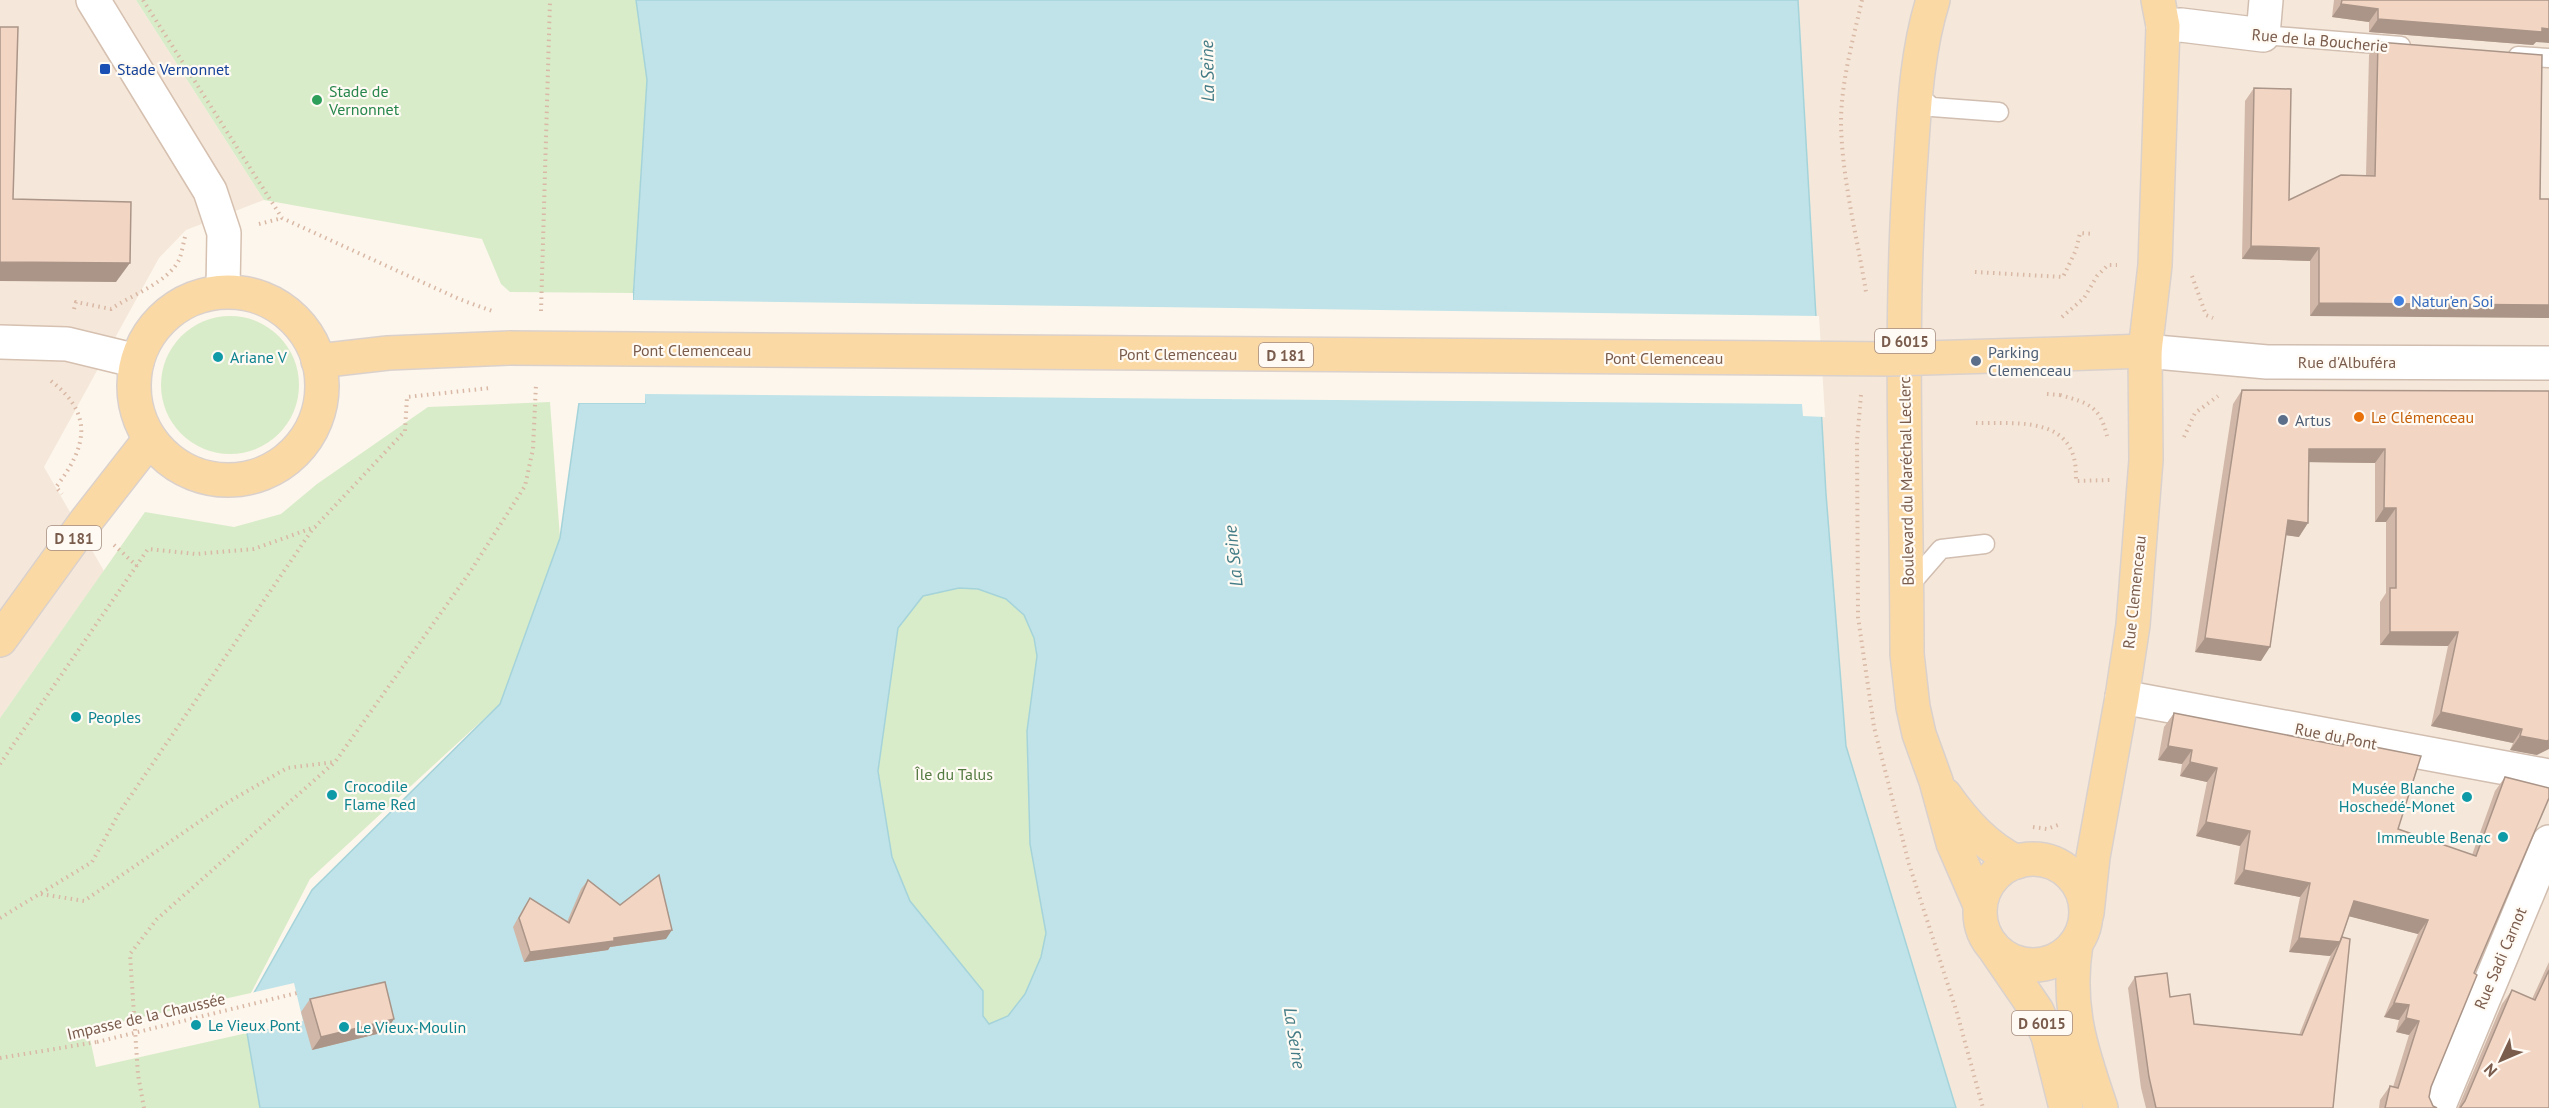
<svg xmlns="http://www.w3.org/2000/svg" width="2549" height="1108" font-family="'PT Sans',sans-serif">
  <rect width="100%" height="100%" fill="#fdf6ec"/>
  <!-- residential -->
  <g fill="#f5e8da">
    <polygon points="0,0 136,0 264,200 186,230 159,258 44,467 104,571 0,718"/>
    <polygon points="1798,0 2549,0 2549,1108 1956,1108 1846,746 1826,494"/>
  </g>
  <!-- green -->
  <g fill="#d8ecc9">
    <polygon points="136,0 636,0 647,80 633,293 510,292 501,284 482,239 264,200"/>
    <circle cx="230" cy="385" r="69"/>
    <polygon points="550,402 560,538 500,704 310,879 251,993 88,1029 96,1067 247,1033 260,1108 0,1108 0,718 145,512 234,527 281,514 317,484 428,407"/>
    <polygon points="959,588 978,589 1006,599 1024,615 1034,638 1037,656 1027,731 1030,844 1046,933 1041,957 1025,994 1008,1016 989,1025 983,1016 983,991 910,901 892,857 878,771 898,628 923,596"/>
  </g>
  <!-- water -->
  <path fill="#bfe3e8" stroke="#a5d3da" stroke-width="1.5" fill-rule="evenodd" d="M636 0H1798L1826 494 1846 746 1956 1108H260L247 1033 250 1000 312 890 500 704 560 538 579 403H645L633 300 647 80ZM959 588 978 589 1006 599 1024 615 1034 638 1037 656 1027 731 1030 844 1046 933 1041 957 1025 994 1008 1016 989 1024 983 1016V991L910 901 892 857 878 771 898 628 923 596Z"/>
  <!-- pier -->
  <g fill="#fdf6ec">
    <polygon points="630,293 633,293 633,300 1819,316 1825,417 1803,416 1802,404 645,394 645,403 576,403 579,400 642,400"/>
    <polygon points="294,983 303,1021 244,1034 247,1000 251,993"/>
  </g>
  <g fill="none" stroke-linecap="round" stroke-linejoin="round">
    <defs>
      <g id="service">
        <polyline points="2263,35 2401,46"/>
        <polyline points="2518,56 2549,58"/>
        <polyline points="1916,94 1932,107 1999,112"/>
        <polyline points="1908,587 1941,549 1985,544"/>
      </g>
      <g id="minor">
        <polyline points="2163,26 2181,25 2263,35 2266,0"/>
        <polyline points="2145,351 2267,362 2549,363"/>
        <polyline points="2122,697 2549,776"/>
        <polyline points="2438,1108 2549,842"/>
      </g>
      <g id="secondary">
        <polyline points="93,0 210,191 224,233 223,288"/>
        <polyline points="0,342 67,344 137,361"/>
      </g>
      <g id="primary">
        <path d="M1933 0C1916 54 1914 114 1910 171 1899 332 1907 493 1907 654L1913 707 1919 734 1936 781 1953 843 1980 905"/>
        <circle cx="228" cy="386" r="94"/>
        <polyline points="2061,354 2145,351"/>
        <polyline points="318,361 388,353 510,348"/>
        <polyline points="0,640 86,521 150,439"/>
        <path d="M1945 795C1964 822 1986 847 2017 862"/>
        <circle cx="2033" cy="912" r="53"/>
        <polyline points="2087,913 2093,857 2122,697 2133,625 2146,460 2145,351 2155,265 2163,26 2158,0"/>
        <path d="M2076 944C2066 1006 2081 1050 2101 1108"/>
        <polyline points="1996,951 2037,1011 2048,1036 2066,1108"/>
      </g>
    </defs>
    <!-- service casing -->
    <use href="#service" stroke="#d1beb0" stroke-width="21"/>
    <!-- minor casing -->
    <use href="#minor" stroke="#d1beb0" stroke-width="36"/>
    <!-- secondary casing -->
    <use href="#secondary" stroke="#d6c0b0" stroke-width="36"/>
    <!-- primary casing -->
    <use href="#primary" stroke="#dad1cd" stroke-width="36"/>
    <!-- path -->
    <g stroke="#d9b8a5" stroke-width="4" stroke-dasharray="1.5 4.5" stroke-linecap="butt">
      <polyline points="143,0 282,218 459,299 492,311"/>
      <path d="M1862 0C1853 40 1841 82 1841 123 1842 180 1857 236 1866 292"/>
      <polyline points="259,224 282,218"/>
      <polyline points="1975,272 2063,277 2076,250 2080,233 2094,234"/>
      <polyline points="2192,276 2206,315 2213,318"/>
      <path d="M74 309 76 302 111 309C133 294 167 283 179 260 182 253 183 244 185 237L187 236"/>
      <polyline points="541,311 550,0"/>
      <polyline points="2062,317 2084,298 2097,276 2108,265 2117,265"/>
      <path d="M51 381C95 415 86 448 56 487L62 494"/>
      <polyline points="1861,395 1857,441 1858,617 1874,727 1909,864 1957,1013 1983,1108"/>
      <path d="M2060 395C2088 403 2100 406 2107 436"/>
      <path d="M1976 423C2009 424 2063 416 2074 458 2076 465 2076 474 2076 481L2110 480"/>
      <polyline points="2184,437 2195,413 2218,396"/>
      <polyline points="114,545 137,566"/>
      <polyline points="0,764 148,549 196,554 254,549 315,527 405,431 407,397 490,388"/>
      <polyline points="2033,827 2047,829 2061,824"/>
      <polyline points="41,894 84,901 225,804 287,768 335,762"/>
      <polyline points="0,918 92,862 119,813 314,527"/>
      <polyline points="0,1058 97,1042"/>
      <polyline points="144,1108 138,1075 130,954 157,919 335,762 470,572 525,486 533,449 536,384"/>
    </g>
    <!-- service -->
    <use href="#service" stroke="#fff" stroke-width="18"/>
    <!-- minor -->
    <use href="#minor" stroke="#fff" stroke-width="33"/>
    <!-- secondary -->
    <use href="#secondary" stroke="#fff" stroke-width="33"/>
    <!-- primary -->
    <use href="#primary" stroke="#fbd9a5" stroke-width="33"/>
    <defs>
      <polyline id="primary-bridge" points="510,348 1890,359 2061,354"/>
    </defs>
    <!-- primary-bridge casing -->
    <use href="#primary-bridge" stroke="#dad1cd" stroke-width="36" stroke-linecap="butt"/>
    <!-- path-bridge -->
    <g stroke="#d9b8a5" stroke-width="4" stroke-dasharray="1.5 4.5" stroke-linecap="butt">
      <polyline points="2047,394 2060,395"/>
      <polyline points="97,1042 297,993"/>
    </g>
    <!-- primary-bridge -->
    <use href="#primary-bridge" stroke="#fbd9a5" stroke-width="33"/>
  </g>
  <!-- wall -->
  <g fill="#d1b7a8">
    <polygon points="2334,0 2549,0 2536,42 2533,45 2369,32 2369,22 2332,17"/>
    <polygon points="2378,42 2540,199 2310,316 2310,261 2242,259 2245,101 2254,88 2289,200 2366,175 2369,55"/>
    <polygon points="2242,390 2549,391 2537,755 2510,750 2513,743 2431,726 2448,646 2380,645 2380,602 2386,593 2386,522 2375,522 2375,463 2309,462 2299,537 2286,535 2261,661 2195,652 2233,404"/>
    <polygon points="2174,713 2341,746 2344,741 2398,829 2472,855 2495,791 2505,777 2474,973 2431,1087 2429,1097 2433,1106 2437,1108 2379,1108 2380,1100 2390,1086 2393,1087 2409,1035 2396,1032 2399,1020 2384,1017 2418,934 2349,916 2342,937 2333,1108 2146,1108 2141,1088 2128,988 2135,977 2170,997 2194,1024 2299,1035 2331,955 2330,956 2289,952 2300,897 2234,884 2240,846 2196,836 2207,782 2180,776 2182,764 2158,760 2164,727"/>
    <polygon points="588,880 666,939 610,947 608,950 524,962 513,927 524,907 530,898 567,922 581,889"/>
    <polygon points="2549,962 2549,1108 2458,1108 2502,1004 2512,990 2532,999"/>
    <polygon points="310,999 394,1019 385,1032 312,1050 301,1012"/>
  </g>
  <!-- shaded-wall -->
  <g fill="#aa9588">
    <polygon points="2341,4 2378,9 2369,22 2332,17"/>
    <polygon points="2378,19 2549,29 2549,43 2536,42 2533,45 2369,32"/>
    <polygon points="2251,246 2319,248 2310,261 2242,259"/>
    <polygon points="0,262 130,263 116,282 0,281"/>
    <polygon points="2319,303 2549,305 2549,318 2310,316"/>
    <polygon points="2309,449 2385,449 2375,463 2299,462"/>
    <polygon points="2384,508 2396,508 2386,522 2375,522"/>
    <polygon points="2288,520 2308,523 2299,537 2278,534"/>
    <polygon points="2390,632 2458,632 2448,646 2380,645"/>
    <polygon points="2205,638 2270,647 2261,661 2195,652"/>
    <polygon points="2441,712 2522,729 2513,743 2431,726"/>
    <polygon points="2520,736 2549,740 2549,749 2537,755 2510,750"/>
    <polygon points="2168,746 2192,750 2182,764 2158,760"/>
    <polygon points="2190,762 2217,768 2207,782 2180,776"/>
    <polygon points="2206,822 2250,831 2240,846 2196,836"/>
    <polygon points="2244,870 2310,883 2300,897 2234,884"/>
    <polygon points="2354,901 2428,920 2418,934 2344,915"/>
    <polygon points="672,930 666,939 610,947 608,950 524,962 530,952 614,938"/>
    <polygon points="2299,938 2340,942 2330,956 2289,952"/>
    <polygon points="2394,1003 2409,1005 2399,1020 2384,1017"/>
    <polygon points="2406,1018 2419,1021 2409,1035 2396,1032"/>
    <polygon points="394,1019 385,1032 312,1050 321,1037"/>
  </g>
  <!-- building -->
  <g fill="#f3d5c3" stroke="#aa9588" stroke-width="1.5">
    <polygon points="2342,0 2549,0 2549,29 2542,28 2542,32 2378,19 2378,9 2341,4"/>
    <polygon points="0,27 18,27 13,199 131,202 130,263 0,262"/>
    <polygon points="2378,42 2542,55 2540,199 2549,199 2549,305 2319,303 2319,248 2251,246 2254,88 2291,89 2289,200 2341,175 2375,176"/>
    <polygon points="2242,390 2549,391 2549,740 2547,741 2520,736 2522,729 2441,712 2458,632 2390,632 2390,588 2396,588 2396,508 2384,508 2385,449 2309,449 2308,523 2288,520 2270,647 2205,638"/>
    <polygon points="2174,713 2343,746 2344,741 2421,756 2398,829 2476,856 2505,777 2549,788 2549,798 2474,973 2477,975 2431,1087 2429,1097 2433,1106 2437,1108 2385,1108 2390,1086 2398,1088 2419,1021 2406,1018 2409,1005 2394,1003 2428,920 2354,901 2340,942 2299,938 2310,883 2244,870 2250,831 2206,822 2217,768 2190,762 2192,750 2168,746"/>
    <polygon points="659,875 672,930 614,938 614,941 530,952 519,918 530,898 569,923 588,880 620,905"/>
    <polygon points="2342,937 2350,939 2333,1108 2156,1108 2149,1077 2135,977 2167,973 2170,997 2190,994 2194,1024 2302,1035"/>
    <polygon points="2549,970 2549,1108 2460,1108 2465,1101 2512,990 2535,1000"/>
    <polygon points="385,982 394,1019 321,1037 310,999"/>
  </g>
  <!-- markers -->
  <rect fill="#1a4fb4" stroke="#fffaf3" stroke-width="2" x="99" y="63" width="12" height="12" rx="3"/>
  <circle fill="#2e9e5b" stroke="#fffaf3" stroke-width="2" cx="317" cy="100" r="6"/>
  <circle fill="#3f7fe0" stroke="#fffaf3" stroke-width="2" cx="2399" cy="301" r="6"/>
  <g fill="#0f9aa8" stroke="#fffaf3" stroke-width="2">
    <circle cx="218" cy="357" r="6"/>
    <circle cx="76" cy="717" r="6"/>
    <circle cx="332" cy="795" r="6"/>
    <circle cx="2467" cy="797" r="6"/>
    <circle cx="2503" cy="837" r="6"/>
    <circle cx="196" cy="1025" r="6"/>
    <circle cx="344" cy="1027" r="6"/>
  </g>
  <g fill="#5c6f8a" stroke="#fffaf3" stroke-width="2">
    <circle cx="1976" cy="361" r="6"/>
    <circle cx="2283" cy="420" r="6"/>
  </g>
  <circle fill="#e8710a" stroke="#fffaf3" stroke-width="2" cx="2359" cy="417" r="6"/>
  <g text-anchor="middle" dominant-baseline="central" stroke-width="4.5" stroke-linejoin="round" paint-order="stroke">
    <!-- shield labels -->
    <g fill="#fffaf3" stroke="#a28b7f" stroke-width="1.5">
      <rect x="1875" y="329" width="60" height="24" rx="4.5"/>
      <rect x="1259" y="343" width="54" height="24" rx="4.5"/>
      <rect x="47" y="526" width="54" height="24" rx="4.5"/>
      <rect x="2012" y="1011" width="60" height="24" rx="4.5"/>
    </g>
    <g font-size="15" font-weight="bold" fill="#7a5c4d">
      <text x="1905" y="341">D 6015</text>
      <text x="1286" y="355">D 181</text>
      <text x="74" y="538">D 181</text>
      <text x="2042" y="1023">D 6015</text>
    </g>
    <!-- street labels -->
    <g font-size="16" fill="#7a5c4d" stroke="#fffaf3">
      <text transform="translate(2320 40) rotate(5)">Rue de la Boucherie</text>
      <text x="692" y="350">Pont Clemenceau</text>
      <text x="1178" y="354">Pont Clemenceau</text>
      <text x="1664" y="358">Pont Clemenceau</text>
      <text x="2347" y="362">Rue d'Albuféra</text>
      <text transform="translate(1906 481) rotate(-91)">Boulevard du Maréchal Leclerc</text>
      <text transform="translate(2134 592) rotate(-84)">Rue Clemenceau</text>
      <text transform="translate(2336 736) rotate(11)">Rue du Pont</text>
      <text transform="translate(2500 958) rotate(-67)">Rue Sadi Carnot</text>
      <text transform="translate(146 1016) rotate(-13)">Impasse de la Chaussée</text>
    </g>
    <!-- transit labels -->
    <g font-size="16" fill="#164399" stroke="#fffaf3" text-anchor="start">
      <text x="117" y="69">Stade Vernonnet</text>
    </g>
    <!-- leisure labels -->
    <g font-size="16" fill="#27864d" stroke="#fffaf3" text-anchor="start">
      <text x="329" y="91">Stade de<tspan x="329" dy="18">Vernonnet</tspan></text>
    </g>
    <!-- shop labels -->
    <g font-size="16" fill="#366cbe" stroke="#fffaf3" text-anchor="start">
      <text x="2411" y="301">Natur'en Soi</text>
    </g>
    <!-- service labels -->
    <g font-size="16" fill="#4e5e75" stroke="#fffaf3" text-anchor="start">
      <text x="1988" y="352">Parking<tspan x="1988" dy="18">Clemenceau</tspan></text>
      <text x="2295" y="420">Artus</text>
    </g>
    <!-- culture labels -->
    <g font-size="16" fill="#0d838f" stroke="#fffaf3" text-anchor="start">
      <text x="230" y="357">Ariane V</text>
      <text x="88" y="717">Peoples</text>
      <text x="344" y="786">Crocodile<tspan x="344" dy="18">Flame Red</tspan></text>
      <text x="2455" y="788" text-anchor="end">Musée Blanche<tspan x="2455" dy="18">Hoschedé-Monet</tspan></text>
      <text x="2491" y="837" text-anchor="end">Immeuble Benac</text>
      <text x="208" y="1025">Le Vieux Pont</text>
      <text x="356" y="1027">Le Vieux-Moulin</text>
    </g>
    <!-- food labels -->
    <g font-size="16" fill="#c56008" stroke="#fffaf3" text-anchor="start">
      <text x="2371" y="417">Le Clémenceau</text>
    </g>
    <!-- park labels -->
    <g font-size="16" fill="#537a41" stroke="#fffaf3">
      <text x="954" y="774">Île du Talus</text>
    </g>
    <!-- water labels -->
    <g font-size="18" font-style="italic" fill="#437c86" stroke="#fffaf3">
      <text transform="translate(1207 71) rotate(-91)">La Seine</text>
      <text transform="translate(1233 556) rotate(-96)">La Seine</text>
      <text transform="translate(1295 1038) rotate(81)">La Seine</text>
    </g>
  </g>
  <!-- north arrow -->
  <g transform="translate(2501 1060) rotate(226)" stroke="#fffaf3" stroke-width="4.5" paint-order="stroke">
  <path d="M0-4.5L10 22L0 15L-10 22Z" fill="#7a5c4d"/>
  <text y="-9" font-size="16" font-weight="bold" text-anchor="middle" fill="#7a5c4d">N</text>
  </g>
</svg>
